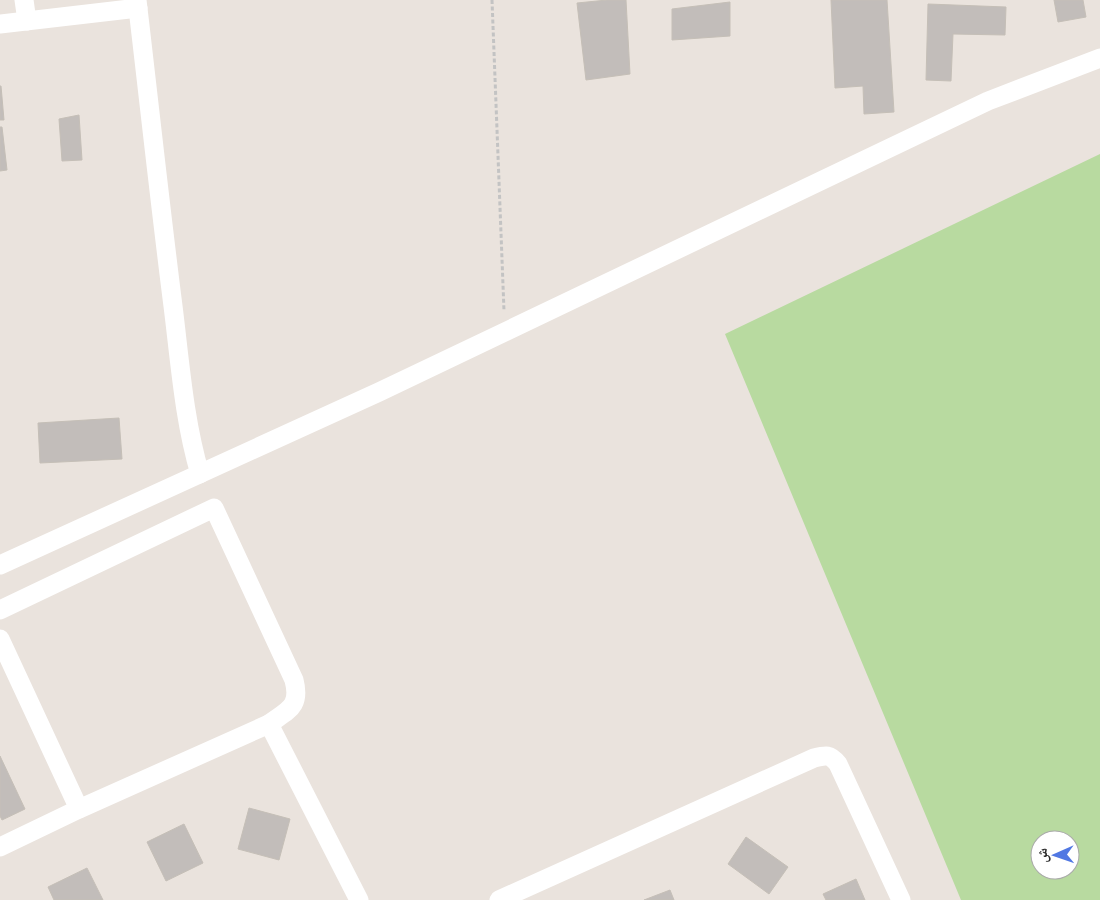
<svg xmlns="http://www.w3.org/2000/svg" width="1100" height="900" font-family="Manrope,'Noto Naskh Arabic',sans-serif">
  <rect width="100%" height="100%" fill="#eae3dd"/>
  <!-- green -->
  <path fill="#b8daa0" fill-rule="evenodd" d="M1100 154V900H961L725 334ZM1040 840H1070V870H1040Z"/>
  <!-- building -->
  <g fill="#c2bdba" stroke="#c5bfb7">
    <polygon points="607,0 626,0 630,74 586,80 577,3"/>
    <polygon points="831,0 887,0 894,112 864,114 863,86 835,88"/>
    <polygon points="1054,0 1083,0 1086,17 1058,22"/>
    <polygon points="730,2 730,36 672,40 672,9"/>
    <polygon points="928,4 1006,7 1005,35 953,34 951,81 926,80"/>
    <polygon points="0,86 1,86 4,120 0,120"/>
    <polygon points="79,115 82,160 62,161 59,119"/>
    <polygon points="0,127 2,127 7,170 0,171"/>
    <polygon points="119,418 122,459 40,463 38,423"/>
    <polygon points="0,756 25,809 2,820 0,816"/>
    <polygon points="249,808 290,819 279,860 238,849"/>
    <polygon points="184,824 203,863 166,881 147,842"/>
    <polygon points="746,837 788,867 769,894 728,864"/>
    <polygon points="87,868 103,900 54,900 48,887"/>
    <polygon points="856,879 865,900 826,900 823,894"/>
    <polygon points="670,890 674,900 644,900"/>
  </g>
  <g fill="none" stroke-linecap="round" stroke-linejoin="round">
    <!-- path -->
    <polyline stroke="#c3c3c3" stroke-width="3" stroke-dasharray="4 2.5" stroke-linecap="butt" points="492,0 504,311"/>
    <!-- minor -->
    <g stroke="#fff" stroke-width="19">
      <polyline points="24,0 27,21"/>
      <path d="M137 0C149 102 160 204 173 306 180 362 184 420 200 474"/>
      <polyline points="0,24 138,8"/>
      <polyline points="0,565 379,392 988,101 1100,58"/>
      <path d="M0 610 214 508 294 680C301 707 288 710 269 724L79 809 0 847"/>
      <polyline points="0,639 79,809"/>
      <polyline points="269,724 359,900"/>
      <path d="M499 900 814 758C826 755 830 754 838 764L901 900"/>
    </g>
  </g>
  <!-- north arrow -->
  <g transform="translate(1055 855) rotate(268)"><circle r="24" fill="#ffffff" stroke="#aaaaaa"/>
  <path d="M0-4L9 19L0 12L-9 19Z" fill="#5178e3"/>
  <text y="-8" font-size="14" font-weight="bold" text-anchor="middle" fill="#2a2a2a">ش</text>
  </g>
</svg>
